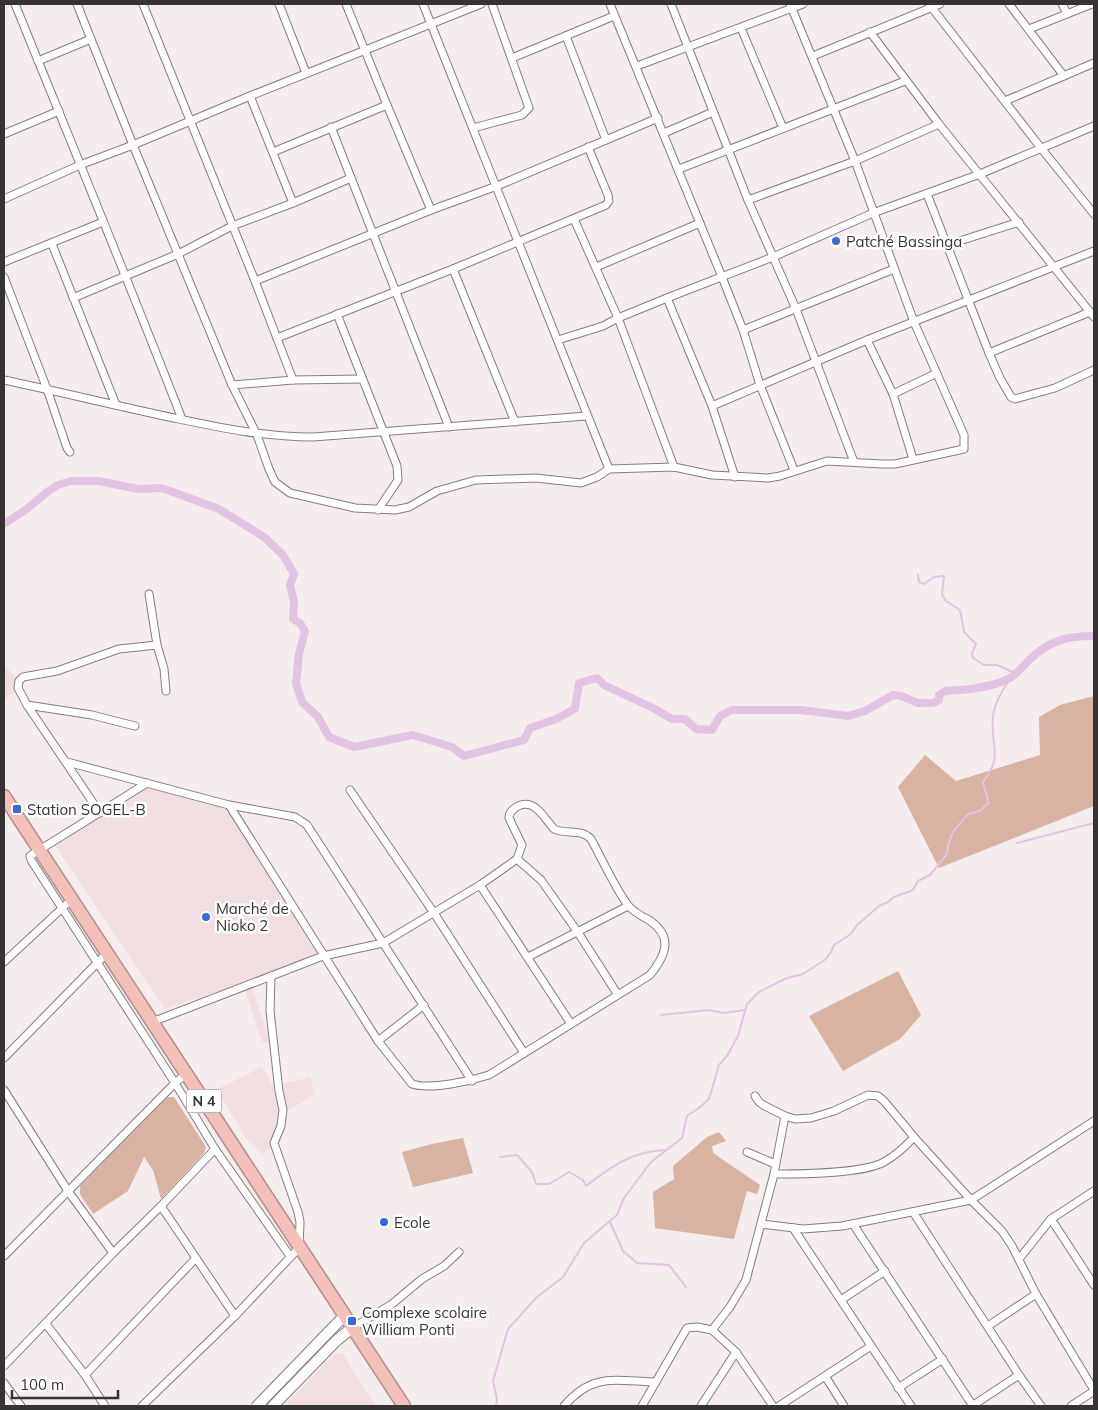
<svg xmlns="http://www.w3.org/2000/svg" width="1098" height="1410" font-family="Mulish,sans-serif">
  <rect width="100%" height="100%" fill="#f5ecee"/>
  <!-- built -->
  <g fill="#f0dee1">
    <polygon points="6,667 17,679 15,684 16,692 4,699 4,669"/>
    <polygon points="146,781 223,799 326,956 165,1009 52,841"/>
    <polygon points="252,987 270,1041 262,1043 245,990"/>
    <polygon points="262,1067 273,1086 310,1077 315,1094 280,1116 280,1127 270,1149 262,1154 249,1142 216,1090"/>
    <polygon points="342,1353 376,1406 284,1406 335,1354"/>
  </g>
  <!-- green -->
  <g fill="#d7b3a3">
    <polygon points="1094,696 1094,806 939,868 898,787 925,755 956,781 1040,755 1039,717 1060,705"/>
    <polygon points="898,971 921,1015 900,1039 843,1071 809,1016"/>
    <polygon points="167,1097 174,1097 206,1147 204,1153 161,1199 153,1170 144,1157 128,1191 93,1214 80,1194 80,1186"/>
    <polygon points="719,1132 726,1141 712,1146 713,1153 760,1185 757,1194 747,1191 734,1239 655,1228 653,1192 674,1179 673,1166 707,1137"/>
    <polygon points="463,1138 473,1173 413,1187 402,1152 432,1144"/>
  </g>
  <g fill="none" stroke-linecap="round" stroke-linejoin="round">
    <!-- stream -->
    <g stroke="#e1c3e2" stroke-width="2">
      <polyline points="918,575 919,582 924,584 934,577 944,576 942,595 946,601 960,610 964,632 976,644 972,653 973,658 984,665 997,665 1015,673"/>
      <polyline points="1017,843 1094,823"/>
      <polyline points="661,1015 709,1010 723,1013 745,1010"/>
      <path d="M500 1157 517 1155 532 1172 536 1184H549L569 1172 583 1180 586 1186C611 1167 632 1151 665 1150"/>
      <polyline points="610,1222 623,1251 637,1263 669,1265 686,1287"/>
      <path d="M496 1406 497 1399 493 1381 508 1329 536 1298 563 1277 584 1243 617 1215 624 1198 651 1162 682 1138 687 1116 699 1108 709 1099 719 1065 727 1056 738 1036 747 1004 759 992 787 978 803 974 826 959 831 952 834 945 851 934 857 925 879 906 888 902 894 897 913 890 918 881 930 875 947 854 949 842 953 832 968 814 980 811 988 803C988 795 984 790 983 782 1004 755 990 746 993 717 994 703 1003 690 1011 677"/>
    </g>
    <!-- canal -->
    <path stroke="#e1c3e2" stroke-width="8" d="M4 524 27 509 47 492 58 485 71 481H99L138 489 162 488 219 509 264 537 283 555 294 574 290 585 294 602 293 619 300 623 305 631 299 654 296 683 302 702 318 717 329 737 354 747 413 735 452 747 464 756 524 740 530 728 556 719 575 709 579 683 597 678 604 685 653 708 672 719H685L696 729 712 730 720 716 732 710H801L848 716 865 711 893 695 901 696 918 703H933L939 700V695L945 691C966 690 992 688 1010 678 1018 673 1024 665 1030 659 1051 640 1067 636 1094 636"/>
    <defs>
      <g id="street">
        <path d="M15 4C71 142 128 280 182 419"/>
        <polyline points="77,4 133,145 232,385 257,435 269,469 275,482 290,493 355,508 395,510 409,507 437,491 476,480 536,478 581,483 597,477 609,469 674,467 712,475 768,478 780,476 827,461 882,464 895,464 964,449 964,435 914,322 855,161 790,4"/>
        <polyline points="143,4 255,281 293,380"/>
        <polyline points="279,4 306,73"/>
        <polyline points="346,4 387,105 431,210"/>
        <polyline points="423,4 609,469"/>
        <polyline points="610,4 722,277 743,330 760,385 794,470"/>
        <polyline points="671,4 748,200 796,309 854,462"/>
        <polyline points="929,4 1041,148 1094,214"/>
        <polyline points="1009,4 1064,76"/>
        <polyline points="1062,4 1067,13"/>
        <polyline points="741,28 783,128"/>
        <polyline points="1029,29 1092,4"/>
        <polyline points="870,32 939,124 1094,317"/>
        <polyline points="566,36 606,140"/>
        <polyline points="813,56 940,4"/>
        <polyline points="512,58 614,16"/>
        <polyline points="38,61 91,39"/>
        <polyline points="637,66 803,4"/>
        <polyline points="250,96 293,203"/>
        <polyline points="1005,101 1094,63"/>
        <polyline points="331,127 449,427"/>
        <polyline points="473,128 522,115 529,108 492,4"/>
        <polyline points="664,133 713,112"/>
        <polyline points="4,134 59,111"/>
        <polyline points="273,152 387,105"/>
        <polyline points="679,169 905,81"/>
        <polyline points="927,194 989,353 1000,378 1011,397 1015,399 1055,388 1094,370"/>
        <polyline points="4,199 80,165 133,145 250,96 481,4"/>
        <polyline points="748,200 855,161 939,124"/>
        <polyline points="574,219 618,318 674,467"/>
        <polyline points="52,244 116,405"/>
        <polyline points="947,245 1019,222"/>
        <polyline points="4,262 103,222"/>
        <polyline points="596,267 700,223"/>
        <polyline points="453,269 515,422"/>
        <polyline points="4,277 47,389 67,448 70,452"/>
        <polyline points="255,281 431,210 497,186 658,118"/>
        <polyline points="73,298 178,254 232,226 293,203 351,178"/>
        <polyline points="667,298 712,406 735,477"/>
        <polyline points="337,314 397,466 398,480 378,510"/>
        <polyline points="743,330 894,269"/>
        <polyline points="277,338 453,269 606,205 609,201 608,195 588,147"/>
        <polyline points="558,340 603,326 618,318 667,298 773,257 873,213 980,174 1094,126"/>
        <polyline points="867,340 893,394 913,459"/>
        <polyline points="989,353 1090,312"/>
        <path d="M4 380C61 392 117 406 174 418 222 428 264 437 313 437L587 416"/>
        <polyline points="232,385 293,380 362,379"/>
        <polyline points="893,394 937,373"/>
        <polyline points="712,406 867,340 1094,251"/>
        <polyline points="149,594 157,645"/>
        <polyline points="27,705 100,813"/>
        <polyline points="135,726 92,715 27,705 18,688 19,681 23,677 57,671 119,649 157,645 164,669 166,691"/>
        <polyline points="67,762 229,805 295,817 307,825 472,1081"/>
        <polyline points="147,783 33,854 30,856 31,860 175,1083 215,1149 290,1256"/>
        <polyline points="350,790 434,913 524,1053"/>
        <path d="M229 805 378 1041 412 1084C431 1090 470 1081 489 1075L650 975C666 955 674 937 649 920 641 916 632 911 627 904 613 884 603 861 591 839 580 828 567 835 554 829 544 818 535 798 518 806 513 809 509 812 509 818L522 845 517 859 541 880 577 931 618 995"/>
        <polyline points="480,885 571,1024"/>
        <polyline points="528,957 628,906"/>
        <polyline points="4,962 71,900"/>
        <polyline points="152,1022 323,956 383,943 480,885 517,859"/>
        <polyline points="378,1041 424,1005"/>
        <polyline points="4,1058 107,953"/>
        <polyline points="4,1090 68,1191 113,1253"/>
        <polyline points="755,1096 759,1102 765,1106 785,1116 795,1119 811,1118 834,1111 868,1095 878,1096 884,1101 914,1137 971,1200 1002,1231 1012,1246 1036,1294 1094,1390"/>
        <polyline points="747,1152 775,1164"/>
        <path d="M774 1174C800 1174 862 1174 884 1162 895 1156 905 1147 914 1137"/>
        <polyline points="161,1206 235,1316"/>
        <polyline points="913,1212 1019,1375 1041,1406"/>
        <polyline points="1051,1219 1094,1285"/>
        <polyline points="761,1224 803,1229 842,1226 971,1200 1094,1121"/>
        <polyline points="853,1224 973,1406"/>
        <polyline points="793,1228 911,1406"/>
        <polyline points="4,1256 175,1083 186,1074"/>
        <polyline points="1019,1259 1051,1219 1094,1191"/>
        <polyline points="841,1300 885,1271"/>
        <polyline points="46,1324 85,1375 105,1406"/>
        <polyline points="988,1326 1036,1294"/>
        <polyline points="352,1328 392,1304 422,1279 444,1266 459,1252"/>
        <polyline points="712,1330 730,1307 746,1280 774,1174 785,1116"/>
        <polyline points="4,1366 113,1253 161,1206 215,1149"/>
        <polyline points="85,1375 196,1258"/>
        <polyline points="825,1376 844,1406"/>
        <polyline points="4,1383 21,1406"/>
        <polyline points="898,1388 943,1359"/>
        <polyline points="142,1406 235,1316 299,1248 300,1222 298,1212 274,1143 281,1126 283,1110 279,1091 270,1011 271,976"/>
        <path d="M564 1406C593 1372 615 1381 656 1382"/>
        <polyline points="642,1406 687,1328 697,1327 712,1330 736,1352 773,1406"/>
        <polyline points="701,1406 736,1352"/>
        <polyline points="779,1406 871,1346"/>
        <polyline points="972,1406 1019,1375"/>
        <polyline points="1071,1406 1094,1391"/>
      </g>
      <g id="secondary">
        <polyline points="257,1406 345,1315"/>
        <polyline points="273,1406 336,1341 352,1328"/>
      </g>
      <polyline id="highway" points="4,796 404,1406"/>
    </defs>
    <!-- street casing -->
    <use href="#street" stroke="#857d7f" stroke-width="9"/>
    <!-- secondary casing -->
    <use href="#secondary" stroke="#857d7f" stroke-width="12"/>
    <!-- highway casing -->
    <use href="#highway" stroke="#b18f8b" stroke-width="15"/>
    <!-- street -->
    <use href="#street" stroke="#fff" stroke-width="7"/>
    <!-- secondary -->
    <use href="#secondary" stroke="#fff" stroke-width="10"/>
    <!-- highway -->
    <use href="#highway" stroke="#f3c1bb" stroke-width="12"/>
  </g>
  <!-- markers -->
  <g fill="#3d66d7" stroke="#fff" stroke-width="2">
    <circle cx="836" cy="241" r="5"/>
    <rect x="12" y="804" width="10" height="10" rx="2.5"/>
    <circle cx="206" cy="917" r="5"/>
    <circle cx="384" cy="1222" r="5"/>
    <rect x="347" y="1316" width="10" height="10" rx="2.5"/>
  </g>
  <g text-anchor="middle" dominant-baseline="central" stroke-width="5" stroke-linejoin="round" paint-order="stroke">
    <!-- shield labels -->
    <rect fill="#fff" stroke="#727070" stroke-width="1" x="186.5" y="1089.5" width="35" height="23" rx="4"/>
    <g font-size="14" font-weight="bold" fill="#363333">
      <text x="204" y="1101">N 4</text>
    </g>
    <!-- poi labels -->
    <g font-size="15" fill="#363333" stroke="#fff" text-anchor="start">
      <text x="846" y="241">Patché Bassinga</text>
      <text x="27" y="809">Station SOGEL-B</text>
      <text x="216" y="908">Marché de<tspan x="216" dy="17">Nioko 2</tspan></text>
      <text x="394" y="1222">Ecole</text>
      <text x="362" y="1312">Complexe scolaire<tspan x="362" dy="17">William Ponti</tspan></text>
    </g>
  </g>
  <!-- border -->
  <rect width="1098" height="1410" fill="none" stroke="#363333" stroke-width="10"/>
  <!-- scale -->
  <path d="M12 1390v8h106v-8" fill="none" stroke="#363333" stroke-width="2.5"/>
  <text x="20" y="1390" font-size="15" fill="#363333" stroke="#ffffff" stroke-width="4" paint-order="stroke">100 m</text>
</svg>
